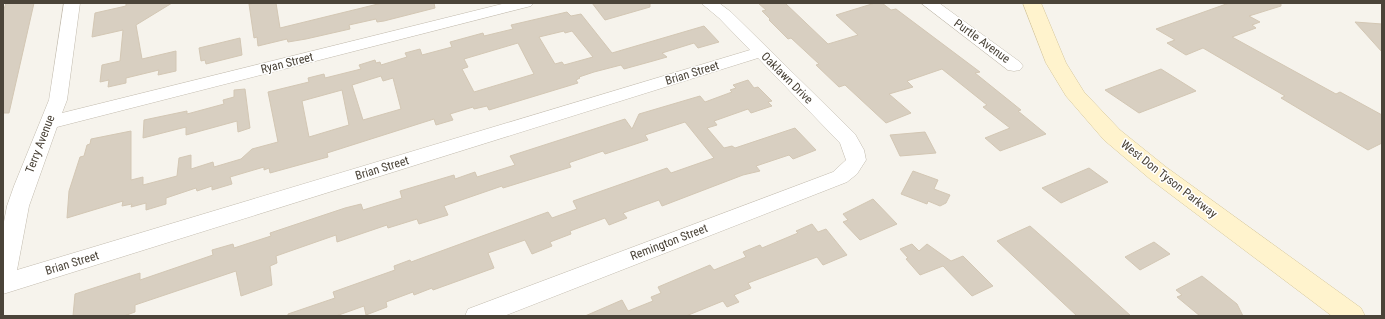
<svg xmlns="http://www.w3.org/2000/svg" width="1385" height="319" font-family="'Roboto Condensed',sans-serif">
  <rect width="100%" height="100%" fill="#f6f3ec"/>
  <!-- building -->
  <g fill="#d8cfc1" stroke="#d3c7b4" fill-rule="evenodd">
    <polygon points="6,3 34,3 9,113 3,113 3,12"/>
    <polygon points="126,3 172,3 136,25 142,59 176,51 176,71 158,75 159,70 126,78 126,83 108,87 109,80 100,82 102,65 120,61 123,30 92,37 95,13 126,6"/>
    <polygon points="256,3 276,3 280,28 382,3 434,3 435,8 384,21 377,22 376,19 349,25 350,29 306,39 288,42 287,39 258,46 257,37 254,38 249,4"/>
    <polygon points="592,3 650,3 650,7 605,20"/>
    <polygon points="758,3 785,3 828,44 858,35 836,15 875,3 882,3 891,10 896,9 980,72 975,73 1021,110 1018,111 1046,134 1000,151 985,138 1010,128 983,107 987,105 942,69 907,81 913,87 889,94 911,113 886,123 845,85 839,87 816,65 819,64 791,38 788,39 769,20 770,19 762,11 766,10"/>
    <polygon points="1229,3 1281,3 1281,6 1249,16 1260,22 1252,25 1256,28 1232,37 1336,94 1340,92 1382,115 1382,143 1368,150 1281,98 1285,96 1203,48 1186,55 1167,43 1175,40 1156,29"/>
    <path d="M567 12 571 16 581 14 612 53 704 26 719 42 698 48 694 43 662 53 667 57 653 61 624 69 621 65 594 72 579 77 580 78 576 80 578 83 489 110 487 106 474 109 473 107 450 114 453 120 436 125 434 119 327 153 328 157 270 173 269 168 264 170V167L230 177 232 184 212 190V186L197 191 196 188 166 198V204L146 210V203L131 207 132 204 122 206 123 201 67 218 69 191 80 157 84 156 87 145 90 144 91 139 131 131V180L143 177V185L177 176 179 158 191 155V169L213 162 214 167 241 159 252 149 278 142 268 92 309 82 308 78 324 74 325 78 361 69 359 65 375 60 376 63 380 62 381 65 407 57 405 53 420 49 422 55 452 47 450 42 483 33 484 36 513 29 511 25ZM564 31 565 33 572 31 593 57 564 65 562 62 555 64 539 37ZM518 43 534 74 474 92 462 69 468 67 464 59ZM381 76 383 81 393 78 401 109 363 120 352 85ZM342 90 349 125 309 137 302 101Z"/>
    <polygon points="1355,22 1382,24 1382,52"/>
    <polygon points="240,38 242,55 206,64 205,60 201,61 199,48"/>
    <polygon points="1161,69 1196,91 1139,113 1105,90"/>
    <polygon points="748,80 754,88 758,87 772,101 768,102 772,106 751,113 748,109 714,121 717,125 707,128 724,148 732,146 735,148 795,128 816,150 793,159 789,155 756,166 760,171 743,175 662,206 659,200 623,213 627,218 609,225 605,218 570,231 571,234 550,242 552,246 532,254 525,240 488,253 494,268 433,290 432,288 414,295 413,292 386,302 387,307 366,315 364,306 336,316 288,316 288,314 335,298 333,292 395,270 394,266 410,260 411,262 548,212 552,218 577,209 573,201 667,168 671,173 714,158 685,122 645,135 648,140 605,154 603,151 571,162 569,163 571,167 503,188 502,186 444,206 448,215 419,224 417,219 388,228 387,225 337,242 336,235 276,256 277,263 270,266 272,285 241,296 236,271 135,305 135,312 124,316 73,316 75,294 140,273 140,280 213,255 212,250 233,244 234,248 271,236 270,233 345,208 361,204 363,210 402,198 400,191 454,175 455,179 475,172 477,177 515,165 510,156 625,119 632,129 639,114 700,96 705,102 732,92 730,90 736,88 733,85"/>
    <polygon points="245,89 250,128 238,132 237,121 186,135 186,127 143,138 144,120 187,111 187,114 224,104 223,100 234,97 234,90"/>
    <polygon points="925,132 936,153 900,156 890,135"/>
    <polygon points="1089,168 1108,182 1061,203 1042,188"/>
    <polygon points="913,171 938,180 934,189 950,195 946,203 940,206 928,201 927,204 901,194"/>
    <polygon points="873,199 897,224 860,240 843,222 848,220 843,214"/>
    <polygon points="812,224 818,232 826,229 847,255 823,265 817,257 748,283 751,288 734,295 739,302 727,307 723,301 686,316 585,316 622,300 628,311 653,301 651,297 661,293 658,287 710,265 714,270 746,257 743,252 760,245 762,248 798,233 796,231"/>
    <polygon points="1030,226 1072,263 1131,316 1077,316 997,241"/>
    <polygon points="1154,242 1170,254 1140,270 1125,257"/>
    <polygon points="912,244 919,251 927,244 951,261 963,256 993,286 972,296 943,266 920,275 906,259 908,258 900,249"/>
    <polygon points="1202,276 1237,304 1243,316 1200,316 1177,297 1182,295 1176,290"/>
  </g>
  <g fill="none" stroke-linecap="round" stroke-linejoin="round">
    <defs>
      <g id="minor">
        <polygon points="64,3 80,3 67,100 62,113 506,3 533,3 531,6 57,127 29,206 17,270 750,50 719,18 701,3 719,3 731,12 855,134 864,150 866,160 857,174 847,182 504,316 465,316 468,309 833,172 846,160 840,143 758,58 3,294 3,227 7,206 14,186 49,100"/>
        <polygon points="921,3 939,3 1020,62 1023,66 1020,70 1014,71 1008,70"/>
      </g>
      <polygon id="secondary" points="1023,3 1041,3 1066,63 1084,92 1120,130 1166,167 1361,308 1365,316 1332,316 1150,179 1104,140 1066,96 1046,63"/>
    </defs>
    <!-- minor casing -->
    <use href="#minor" stroke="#c2bbae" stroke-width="1"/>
    <!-- secondary casing -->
    <use href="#secondary" stroke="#d6c79b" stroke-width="1"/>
    <!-- minor -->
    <use href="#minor" fill="#fff" fill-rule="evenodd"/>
    <!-- secondary -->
    <use href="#secondary" fill="#fff3cd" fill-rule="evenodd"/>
  </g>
  <g text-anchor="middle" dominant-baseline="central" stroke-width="3" stroke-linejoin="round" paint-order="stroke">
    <!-- street labels -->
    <g font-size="12" fill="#4b4439" stroke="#fff">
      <text transform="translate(982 41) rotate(36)">Purtle Avenue</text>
      <text transform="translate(287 63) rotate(-14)">Ryan Street</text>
      <text transform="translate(692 73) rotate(-17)">Brian Street</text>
      <text transform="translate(787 78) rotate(45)">Oaklawn Drive</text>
      <text transform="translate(40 144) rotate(-69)">Terry Avenue</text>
      <text transform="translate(382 168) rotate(-17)">Brian Street</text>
      <text transform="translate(1169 179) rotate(38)">West Don Tyson Parkway</text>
      <text transform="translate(669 242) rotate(-21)">Remington Street</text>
      <text transform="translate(72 263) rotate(-17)">Brian Street</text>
    </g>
  </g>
  <!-- border -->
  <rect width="1385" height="319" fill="none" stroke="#4b4439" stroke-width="8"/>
</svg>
